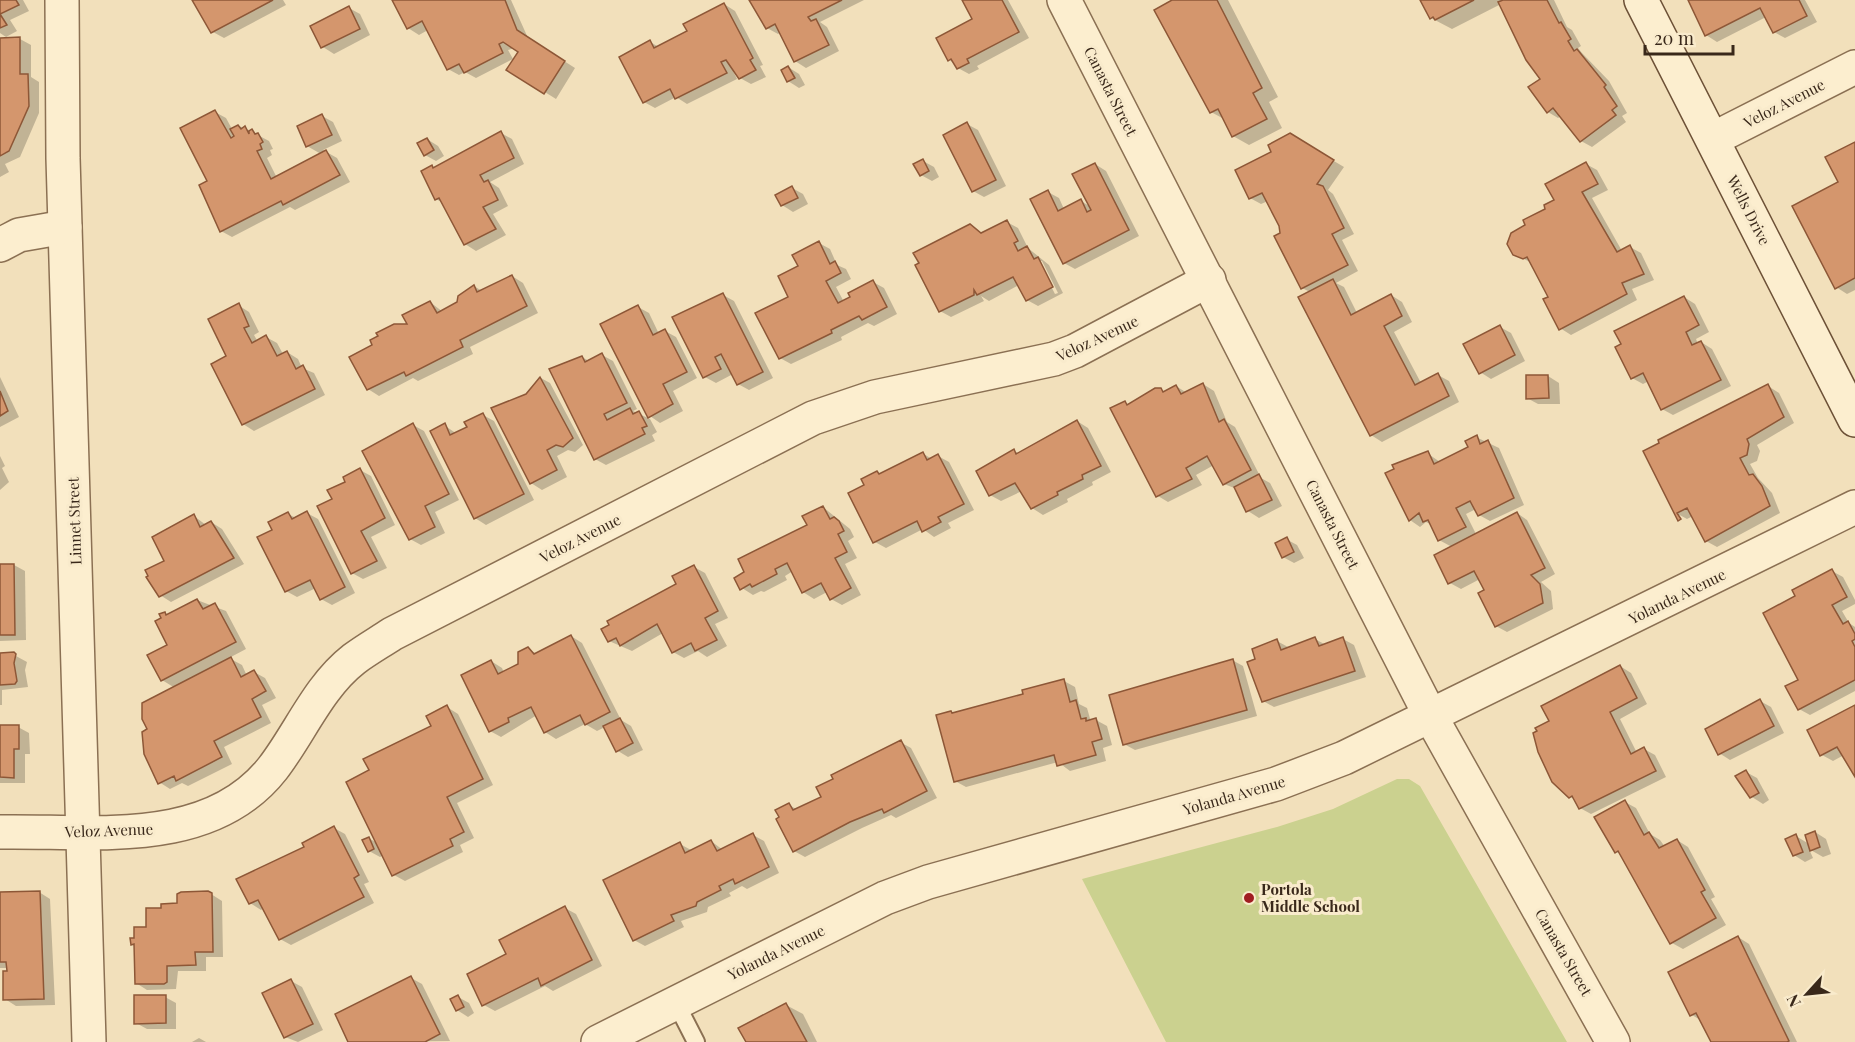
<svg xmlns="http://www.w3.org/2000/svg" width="1855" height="1042" font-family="'Playfair Display',serif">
  <rect width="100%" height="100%" fill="#f2e0bb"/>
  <!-- green -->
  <polygon fill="#cbd18f" points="1397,779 1409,779 1420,786 1567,1042 1166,1042 1082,879 1277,827 1333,809"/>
  <!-- shadow -->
  <g fill="#0003" fill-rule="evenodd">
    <polygon points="0,0 23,0 29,11 10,20 17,31 6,37 0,33"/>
    <polygon points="194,0 283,0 286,5 224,38 213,32"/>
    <polygon points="393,0 511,0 528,38 575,68 556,99 508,69 520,51 515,48 508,50 513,59 476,78 465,72 459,75 448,69 428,30 419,35 408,28"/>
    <polygon points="752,0 864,0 820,22 827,27 839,51 806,68 795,61 781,32 778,34 767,28"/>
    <polygon points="964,0 1008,0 1029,38 977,66 979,69 969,74 958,68 950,60 974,20"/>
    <polygon points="1176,0 1228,0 1278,97 1269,102 1282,128 1249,145 1233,136 1224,119 1211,112"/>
    <polygon points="1423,0 1554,0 1567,27 1572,30 1581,46 1578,48 1582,53 1609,81 1627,113 1622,116 1626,122 1592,147 1581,141 1561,116 1558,118 1548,112 1542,79 1501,4 1452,29 1431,18"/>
    <polygon points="1688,0 1805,0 1817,22 1785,38 1774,32 1766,17 1717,42 1706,35"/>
    <polygon points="724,4 735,11 763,65 760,66 766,77 751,84 740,78 735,70 733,71 737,79 687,104 676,97 655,108 644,102 650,42 659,47 689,32"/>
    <polygon points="349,8 360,14 370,35 334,54 323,47"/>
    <polygon points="0,39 20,39 31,45 31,77 39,82 39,113 20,157 5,164 9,172 0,177"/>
    <polygon points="788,67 799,74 805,85 799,88 788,81"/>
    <polygon points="215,112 226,118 232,129 238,126 245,128 269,141 273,149 270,150 272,155 267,158 277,178 321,154 307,146 322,116 333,122 342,141 323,150 337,158 350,182 295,210 290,207 232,237 221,231 209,181"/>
    <polygon points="967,124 978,130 1006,186 984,197 973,191"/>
    <polygon points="501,133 512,139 524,164 490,182 499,188 508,206 493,214 506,235 476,251 465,244 443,203 436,199 432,167 435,169"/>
    <polygon points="1290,135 1344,167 1328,190 1333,194 1354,234 1342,240 1358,271 1336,283 1344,287 1357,313 1391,295 1402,302 1412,322 1394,332 1421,383 1438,375 1449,381 1459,402 1382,442 1371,435 1310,292 1302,288 1280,225 1268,201 1261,204 1250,198 1273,152"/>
    <polygon points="427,139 438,146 444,156 436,161 425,155"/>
    <polygon points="1855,144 1855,290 1847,294 1836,287 1840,183"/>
    <polygon points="923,161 934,167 939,177 932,181 921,175"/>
    <polygon points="1095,164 1106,171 1139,236 1075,269 1064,263 1048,192 1059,198 1064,209 1081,201 1091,207"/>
    <polygon points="1586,164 1597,170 1608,190 1592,198 1622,251 1630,247 1641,253 1654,280 1632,289 1637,300 1571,335 1560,328 1550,298 1532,263 1514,254 1527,226 1556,201"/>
    <polygon points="792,188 803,194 808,204 793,212 782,205"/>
    <path d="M1007 222 1018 228 1028 248 1049 265 1063 293 1038 306 1027 300 1019 285 989 301 981 296 984 301 951 317 940 311 970 226 983 234ZM1038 261H1042L1058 293 1055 294Z"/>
    <polygon points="819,243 830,249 837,265 846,269 851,279 836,287 844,302 873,282 884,288 897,314 874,326 868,323 841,337 842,340 791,364 780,358 790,297 800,267"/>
    <polygon points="512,276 523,283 538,313 470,347 473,354 418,381 413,378 379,396 368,389 410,326 430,302 443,312 459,303 474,286 482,291"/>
    <polygon points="723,295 734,301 773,378 749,390 738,384 733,374 716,383 705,377 677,315 686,310 691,311"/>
    <polygon points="1684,297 1695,304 1709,332 1696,339 1698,344 1701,342 1712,349 1731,386 1673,415 1662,409 1649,381 1643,384 1632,378"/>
    <polygon points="238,305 249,312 259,332 254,335 258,342 266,337 277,343 283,354 287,352 298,359 302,368 314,373 325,395 254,431 243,424 228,357"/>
    <polygon points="638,307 649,313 659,334 665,331 676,337 697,378 673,391 683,411 660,423 650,416"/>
    <polygon points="1500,327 1511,333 1525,361 1491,379 1480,372"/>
    <polygon points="602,355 613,361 637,409 633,411 650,419 657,432 652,435 655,441 606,465 595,459 582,357 589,361"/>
    <polygon points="1548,376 1559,383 1560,404 1538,404 1527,398"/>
    <polygon points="0,377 19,417 0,427"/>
    <polygon points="539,377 550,383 583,445 575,452 568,450 557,456 567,477 542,490 531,483 527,395"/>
    <polygon points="1203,384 1214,391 1227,422 1235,427 1261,478 1270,483 1282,506 1259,518 1248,511 1237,489 1224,484 1214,465 1196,475 1202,485 1168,502 1158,496 1125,403 1130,405 1160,389 1165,392 1176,386 1187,393"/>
    <polygon points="1768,386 1779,393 1794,423 1757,445 1760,451 1757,461 1750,464 1758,478 1772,493 1780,513 1717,547 1706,541 1693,516 1687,519 1676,513"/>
    <polygon points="483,415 494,421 534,500 486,525 475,518 444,425 457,434"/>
    <polygon points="1077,421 1088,428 1111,472 1092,482 1093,485 1067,499 1068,502 1043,515 1032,508 1022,491 1001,501 990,495 991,462 1014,451 1020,454"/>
    <polygon points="413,425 424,431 459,500 435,512 445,533 421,545 410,539"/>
    <polygon points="1476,437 1499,448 1524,505 1490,521 1479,515 1476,509 1466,514 1476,534 1517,513 1527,520 1555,574 1541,582 1551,591 1553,609 1507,632 1496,626 1480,579 1461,589 1450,583 1452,547 1439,540 1432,525 1426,522 1420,527 1410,520 1427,453 1440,462 1470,448"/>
    <polygon points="922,453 932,459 938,456 949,462 974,510 948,523 951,528 934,537 923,529 886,548 875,542 866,486 877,473 881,475"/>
    <polygon points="0,456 5,466 2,468 9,482 0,490"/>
    <polygon points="360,470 371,476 395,525 371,537 387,568 363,579 352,573 334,500"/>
    <polygon points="823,507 850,529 854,537 848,541 857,558 845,564 861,595 842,605 831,599 827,592 814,599 803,592 793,571 785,576 787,580 764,592 761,591 753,595 742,588 809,526"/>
    <polygon points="307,513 318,519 355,593 332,605 321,599 316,588 297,597 286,591 274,530 288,514 296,518"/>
    <polygon points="194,516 206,525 211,522 222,529 244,564 171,602 160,595 166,561"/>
    <polygon points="1286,539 1297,545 1304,558 1294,563 1283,557"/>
    <polygon points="0,565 14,565 25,571 26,640 0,641"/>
    <polygon points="694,567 705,573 728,618 715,624 727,646 707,657 698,651 684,658 673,652 663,633 632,651 609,641 678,585"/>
    <polygon points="1832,571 1843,577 1855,600 1855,604 1842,611 1849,623 1855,627 1855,691 1810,715 1799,709 1797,597"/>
    <polygon points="197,600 226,611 246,649 229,658 242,665 247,676 254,672 265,678 276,698 262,705 271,723 224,747 232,764 188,786 182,783 170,789 159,782 150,730 175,688 162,680 169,645 163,618 165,613 168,615"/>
    <polygon points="571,636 582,643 621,720 631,726 643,750 628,757 618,751 605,727 597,731 585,724 556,739 545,732 537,715 501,737 490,731 491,661 502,668 504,673 519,665 528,649 537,654"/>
    <polygon points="1315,639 1326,645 1343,639 1354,645 1366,677 1274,707 1263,701 1277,641 1288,647"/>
    <polygon points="0,656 16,656 27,662 25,670 28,687 2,690 2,705 0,705"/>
    <polygon points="1232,660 1243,666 1257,716 1135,750 1124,744"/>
    <polygon points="1620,666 1631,673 1647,704 1620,719 1637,753 1644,749 1655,755 1666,777 1591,814 1580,808 1576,800 1570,797 1551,722"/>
    <polygon points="1064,681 1075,687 1079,704 1087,708 1091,722 1096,720 1107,726 1112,745 1103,748 1106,761 1070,771 1058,762 966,787 955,781 954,714 1025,695"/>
    <polygon points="1760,701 1771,707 1784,733 1730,760 1719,753"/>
    <polygon points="1855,706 1855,775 1844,755 1833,761 1822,755"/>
    <polygon points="447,707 458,714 493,785 457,803 474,838 460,845 463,852 405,881 394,875 384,855 380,857 369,851 369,838 378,844 371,771 433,726"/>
    <polygon points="0,727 18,727 29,733 30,754 25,754 25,783 0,783"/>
    <polygon points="900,742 911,748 937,798 896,818 891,815 862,828 805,857 794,851 789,805 798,810 823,797"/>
    <polygon points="1746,772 1757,778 1769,800 1763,804 1752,797 1738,777"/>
    <polygon points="1625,802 1636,808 1650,834 1660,840 1665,847 1677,840 1688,847 1715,897 1711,899 1726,925 1683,949 1672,943 1621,854 1616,852"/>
    <polygon points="334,828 345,834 369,882 364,884 374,903 291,945 280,939 264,908 261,910 250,903 306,848"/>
    <polygon points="1815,832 1826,839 1831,854 1823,857 1809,849 1813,858 1805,862 1794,855 1796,836 1809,844"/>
    <polygon points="753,835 764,841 779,873 747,889 742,886 729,893 731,896 708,907 707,912 681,921 684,927 645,946 634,940 680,844 691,850 711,841 723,850"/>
    <polygon points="39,892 50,899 55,1005 16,1006 5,999 8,968 0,968 0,893"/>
    <polygon points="211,894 222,901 223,957 206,957 206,971 178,971 176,989 147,990 136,983 136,946 132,944 135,939 163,909"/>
    <polygon points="565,908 576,914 602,966 553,991 545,986 495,1011 484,1005 508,955"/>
    <polygon points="1738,937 1749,944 1797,1042 1713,1042 1702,1021 1692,1015 1670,972"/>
    <polygon points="411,978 422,984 450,1041 350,1042"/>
    <polygon points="291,981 302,987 323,1030 298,1042 285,1037"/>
    <polygon points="165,997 176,1003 176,1029 147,1029 136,1023"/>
    <polygon points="458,997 469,1003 474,1013 468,1017 457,1010"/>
    <polygon points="786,1005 803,1014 817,1042 747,1042"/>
    <polygon points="199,1038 206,1042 192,1042"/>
  </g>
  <!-- building -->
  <g fill="#d4966d" stroke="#8d5737" stroke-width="1.5">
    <polygon points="0,0 16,0 19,5 0,14 7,25 0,28"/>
    <polygon points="192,0 273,0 211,33"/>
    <polygon points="392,0 505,0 517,30 565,61 544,94 506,70 518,52 503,42 499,44 503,53 464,73 459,64 447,70 422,21 407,29"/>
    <polygon points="749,0 842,0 808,17 811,21 816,19 829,45 794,62 775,24 766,29"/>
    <polygon points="962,0 1002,0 1019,32 967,59 969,63 957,69 951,59 948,61 936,38 972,19"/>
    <polygon points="1172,0 1217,0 1262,88 1253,93 1267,119 1232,137 1218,109 1210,113 1154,10"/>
    <polygon points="1420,0 1474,0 1435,20 1433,17 1430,19"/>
    <polygon points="1503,0 1547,0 1559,23 1561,22 1571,39 1568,41 1574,51 1577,49 1606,85 1604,87 1617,106 1612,110 1616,115 1580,142 1553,108 1547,113 1528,87 1540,79 1526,60 1498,2"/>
    <polygon points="1688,0 1799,0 1807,16 1773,33 1760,8 1705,36"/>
    <polygon points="724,3 753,58 750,60 756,70 739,79 726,60 721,62 727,73 675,99 670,89 643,103 619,57 650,40 654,48 687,31 683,24"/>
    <polygon points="349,6 360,29 321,48 310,26"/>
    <polygon points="20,37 20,74 28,74 29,106 9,151 0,156 0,38"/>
    <polygon points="788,66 795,78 787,82 781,70"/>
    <polygon points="215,110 231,138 234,136 230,129 238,125 241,129 245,126 249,134 249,131 252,129 255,134 258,133 263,142 260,144 262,149 257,151 271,179 326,150 340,175 283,205 281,201 220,232 199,185 207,181 180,128"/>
    <polygon points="322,114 332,135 306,147 297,126"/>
    <polygon points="967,122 996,180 972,192 943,135"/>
    <polygon points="501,131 514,158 480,175 484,182 488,180 498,200 483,207 496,229 464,245 439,198 435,200 421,171 432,165 433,168"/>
    <polygon points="1290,133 1334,160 1317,184 1323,186 1344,228 1332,234 1348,265 1301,289 1274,236 1280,233 1279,226 1262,193 1249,199 1235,170 1271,152 1268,145"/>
    <polygon points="427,138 434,150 424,156 417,143"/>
    <polygon points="1855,142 1855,278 1835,289 1792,206 1838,182 1825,157"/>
    <polygon points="923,159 929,171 920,176 913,164"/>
    <polygon points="1586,162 1598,184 1582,192 1617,252 1630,245 1644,274 1622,283 1627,294 1559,330 1543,299 1548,297 1527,257 1523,259 1513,255 1507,244 1511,233 1525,225 1523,220 1545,209 1544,205 1554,200 1545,184"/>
    <polygon points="1095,163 1129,230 1063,264 1030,199 1048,190 1058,211 1081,199 1087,212 1091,210 1072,174"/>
    <polygon points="792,186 798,198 781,206 775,195"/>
    <polygon points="1007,220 1018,241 1014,243 1018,251 1027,246 1034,259 1038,257 1053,287 1026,301 1013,277 977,295 974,290 974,295 939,312 915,265 919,263 913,253 970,224 981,233"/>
    <polygon points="819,241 830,264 835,261 841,273 826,281 838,303 850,297 848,293 873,280 887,307 862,320 859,316 831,330 832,333 779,359 755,313 788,297 778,276 798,266 792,255"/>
    <polygon points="512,275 527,306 460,340 463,347 406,376 404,372 367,390 349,357 372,345 370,340 378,336 376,333 394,324 407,324 402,315 430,301 437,313 457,302 458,296 474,285 477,292"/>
    <polygon points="1333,279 1351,315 1391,294 1402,316 1384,326 1415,385 1438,373 1449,396 1370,436 1298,297"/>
    <polygon points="723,293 763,372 737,385 721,354 715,357 721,369 703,378 672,317"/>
    <polygon points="1684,296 1699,325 1686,332 1692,345 1701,341 1721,380 1661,410 1643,373 1631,379 1615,347 1621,344 1614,331"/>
    <polygon points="239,303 249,326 244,328 252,343 266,335 277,356 287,351 296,369 303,365 315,389 242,425 211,364 226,356 208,319"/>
    <polygon points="638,305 653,335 665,329 687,372 663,384 673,404 648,418 600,324"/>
    <polygon points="1500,325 1515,355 1479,374 1463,344"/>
    <polygon points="602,353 627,403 604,414 607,420 630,408 633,414 639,411 647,426 642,428 645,434 594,460 549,369 582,356 585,362"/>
    <polygon points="1526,375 1548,375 1549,398 1526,399"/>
    <polygon points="540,377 573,438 563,447 556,445 547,450 557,470 530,484 491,408 526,394"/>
    <polygon points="1203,383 1219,422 1224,419 1251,470 1223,485 1207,456 1186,468 1192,479 1156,497 1110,408 1125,401 1127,405 1155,388 1161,388 1163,392 1176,385 1181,394"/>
    <polygon points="1768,384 1784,417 1747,439 1749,444 1747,455 1740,458 1749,475 1753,474 1762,486 1770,506 1705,542 1687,508 1677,513 1681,519 1678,521 1643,451 1659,443 1658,440"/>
    <polygon points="0,391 8,411 0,416"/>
    <polygon points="483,413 524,494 474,519 430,431 445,423 450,435 467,427 464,422"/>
    <polygon points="1077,420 1101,466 1082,475 1083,479 1057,492 1058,495 1031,509 1015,483 989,496 976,471 1014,449 1016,454"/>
    <polygon points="413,423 449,494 425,506 435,527 409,540 362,451"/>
    <polygon points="1477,435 1480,444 1488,440 1514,498 1478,516 1470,501 1456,508 1466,527 1438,541 1428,520 1423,522 1419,513 1409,521 1385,473 1394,469 1392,465 1428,451 1434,464 1468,447 1465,441"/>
    <polygon points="923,452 927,460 938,454 964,504 938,517 941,522 922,532 917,521 873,543 848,493 864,485 861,479 877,471 879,474"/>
    <polygon points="360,468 385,518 361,531 377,561 351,574 317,506 332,499 327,490 345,482 343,477"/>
    <polygon points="1259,474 1272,500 1246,512 1234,487"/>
    <polygon points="823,506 830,519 834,517 839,521 844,531 838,534 847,552 835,558 851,588 830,600 821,583 802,593 787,563 775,569 777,574 752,587 750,584 740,590 734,578 744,572 738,559 807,525 802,516"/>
    <polygon points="307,511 345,587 320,600 310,580 285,592 257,537 272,530 268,522 288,512 292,519"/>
    <polygon points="1517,512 1545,568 1531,575 1540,584 1543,603 1495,627 1478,593 1484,590 1474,571 1448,584 1434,555"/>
    <polygon points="194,514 200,527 211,521 234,558 159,597 146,577 148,576 145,570 164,561 152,537"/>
    <polygon points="1287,537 1294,552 1282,558 1275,543"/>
    <polygon points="0,564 14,564 15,635 0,635"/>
    <polygon points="694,565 718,611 705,618 717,640 695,651 691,643 672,653 657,624 620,646 616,638 608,642 601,629 609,625 607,621 676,584 672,576"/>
    <polygon points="1832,569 1847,597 1832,605 1843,624 1848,621 1855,634 1855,639 1852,641 1855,647 1855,680 1798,710 1785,686 1798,680 1763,613 1795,596 1792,590"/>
    <polygon points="197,599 203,609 215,603 236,642 161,681 147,655 167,645 155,621 161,618 159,614 165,612 166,615"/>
    <polygon points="571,635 610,712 585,725 580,715 544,733 531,707 508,718 509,722 489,732 461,675 491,660 498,674 518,664 518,652 528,647 534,654"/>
    <polygon points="1315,637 1319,646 1343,637 1355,671 1262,702 1247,662 1255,659 1252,649 1277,639 1281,650"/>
    <polygon points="14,652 16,654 14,663 17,681 15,684 0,685 0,653"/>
    <polygon points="231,657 241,677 254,670 266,691 252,699 261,717 214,741 222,757 176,781 174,776 158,784 144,754 142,732 147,729 142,719 142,703"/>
    <polygon points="1233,659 1247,710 1123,745 1109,695"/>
    <polygon points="1620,665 1637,698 1610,712 1631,754 1644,747 1656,771 1579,809 1572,796 1569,798 1552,782 1538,752 1533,733 1537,731 1535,728 1549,721 1541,706"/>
    <polygon points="1064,679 1070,702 1076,700 1081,719 1086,718 1086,721 1096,718 1102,739 1092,742 1096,755 1057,766 1054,755 954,782 936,715 951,711 952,713 1023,694 1022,690"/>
    <polygon points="1760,699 1774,726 1718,755 1705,729"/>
    <polygon points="447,705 483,779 447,797 464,832 450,839 453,846 392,876 346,782 369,770 363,759 431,726 426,716"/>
    <polygon points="1855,705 1855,777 1837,747 1820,756 1807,730"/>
    <polygon points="620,718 633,743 616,752 603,726"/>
    <polygon points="0,725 19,725 19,749 14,749 14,778 0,777"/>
    <polygon points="901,740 927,791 884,813 882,809 850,822 793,852 776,819 779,817 775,810 789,803 793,810 821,797 816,787 833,779 831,775"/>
    <polygon points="1746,770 1759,793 1750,798 1735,776"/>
    <polygon points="1625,800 1644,835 1649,832 1659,848 1677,839 1705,890 1701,892 1716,918 1670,944 1618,851 1615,853 1594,817"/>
    <polygon points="334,826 359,875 354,878 364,897 279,940 258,900 249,904 236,879 304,847 302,843"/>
    <polygon points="1815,831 1820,847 1810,851 1805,835"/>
    <polygon points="753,833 769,867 735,884 733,879 719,886 721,890 697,902 696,906 671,915 674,921 633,941 603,880 680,842 685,853 711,840 717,851"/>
    <polygon points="1796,834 1803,852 1793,856 1785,839"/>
    <polygon points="369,837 374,849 368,852 362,840"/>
    <polygon points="40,891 44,999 3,1000 3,971 7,971 6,962 0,962 0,892"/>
    <polygon points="208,891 212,893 213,952 195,952 196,965 167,966 167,982 164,984 135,984 134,944 131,945 130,938 134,938 134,927 146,927 146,908 161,908 161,904 177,903 177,894 181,892"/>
    <polygon points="565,906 592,960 541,986 538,978 482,1006 467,974 506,954 499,940"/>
    <polygon points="1738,936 1789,1041 1787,1042 1711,1042 1696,1013 1690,1016 1668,972"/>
    <polygon points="411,976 440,1034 425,1042 348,1042 335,1014"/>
    <polygon points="291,979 313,1024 284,1038 262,993"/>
    <polygon points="134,995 166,995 166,1023 134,1024"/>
    <polygon points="458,995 464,1007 456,1011 450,999"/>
    <polygon points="786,1003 807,1042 746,1042 738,1028"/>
  </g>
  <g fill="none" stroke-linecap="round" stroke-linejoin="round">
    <defs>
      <polyline id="lane" points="675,1001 696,1042"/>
      <g id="street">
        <polyline points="62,0 63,158 89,1042"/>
        <polyline points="1064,0 1431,717 1613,1042"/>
        <polyline points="1713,139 1855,67"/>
        <polyline points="0,245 19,235 65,227"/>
        <path d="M0 832C91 830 209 850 273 768 300 733 318 687 354 659 366 650 380 642 392 634L813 418 875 397 1054 359 1075 351 1209 280"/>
        <polyline points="598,1042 885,898 928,882 1276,784 1344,758 1855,507"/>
      </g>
      <polyline id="secondary" points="1641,0 1855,420"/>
    </defs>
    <!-- lane casing -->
    <use href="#lane" stroke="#8b7053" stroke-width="20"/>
    <!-- street casing -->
    <use href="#street" stroke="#8b7053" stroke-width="36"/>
    <!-- secondary casing -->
    <use href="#secondary" stroke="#6d5137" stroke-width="36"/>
    <!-- lane -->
    <use href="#lane" stroke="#fceecf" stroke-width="16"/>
    <!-- street -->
    <use href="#street" stroke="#fceecf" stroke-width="33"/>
    <!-- secondary -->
    <use href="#secondary" stroke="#fceecf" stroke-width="33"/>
  </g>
  <!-- markers -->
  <circle fill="#a01d21" stroke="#f9ebcc" stroke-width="2" cx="1249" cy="898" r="6"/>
  <g text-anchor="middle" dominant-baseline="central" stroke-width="6" stroke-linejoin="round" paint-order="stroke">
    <!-- street labels -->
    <g font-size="15" fill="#39281a" stroke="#f9ebcc">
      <text transform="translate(1111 91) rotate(63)">Canasta Street</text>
      <text transform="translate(1784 103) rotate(-27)">Veloz Avenue</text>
      <text transform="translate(1749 210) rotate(63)">Wells Drive</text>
      <text transform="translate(1097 338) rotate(-25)">Veloz Avenue</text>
      <text transform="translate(74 521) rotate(-92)">Linnet Street</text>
      <text transform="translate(1333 524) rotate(63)">Canasta Street</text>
      <text transform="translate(580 538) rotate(-27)">Veloz Avenue</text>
      <text transform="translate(1677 596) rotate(-26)">Yolanda Avenue</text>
      <text transform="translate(1234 795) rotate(-16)">Yolanda Avenue</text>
      <text transform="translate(109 830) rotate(-2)">Veloz Avenue</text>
      <text transform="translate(776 952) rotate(-26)">Yolanda Avenue</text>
      <text transform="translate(1564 952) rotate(60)">Canasta Street</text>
    </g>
    <!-- poi labels -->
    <g font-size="15" font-weight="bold" fill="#39281a" stroke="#f9ebcc" text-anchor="start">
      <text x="1261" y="889">Portola<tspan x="1261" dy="17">Middle School</tspan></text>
    </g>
  </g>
  <!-- north arrow -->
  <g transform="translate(1807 994) rotate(243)" stroke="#f9ebcc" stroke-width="4.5" paint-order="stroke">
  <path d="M0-4.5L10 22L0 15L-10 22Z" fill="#39281a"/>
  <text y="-9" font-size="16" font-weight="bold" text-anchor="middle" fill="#39281a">N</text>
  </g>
  <!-- scale -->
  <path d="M1645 45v9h88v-9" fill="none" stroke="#39281a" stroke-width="3"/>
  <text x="1654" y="45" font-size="18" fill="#39281a" stroke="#f9ebcc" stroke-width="4.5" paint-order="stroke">20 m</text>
</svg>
